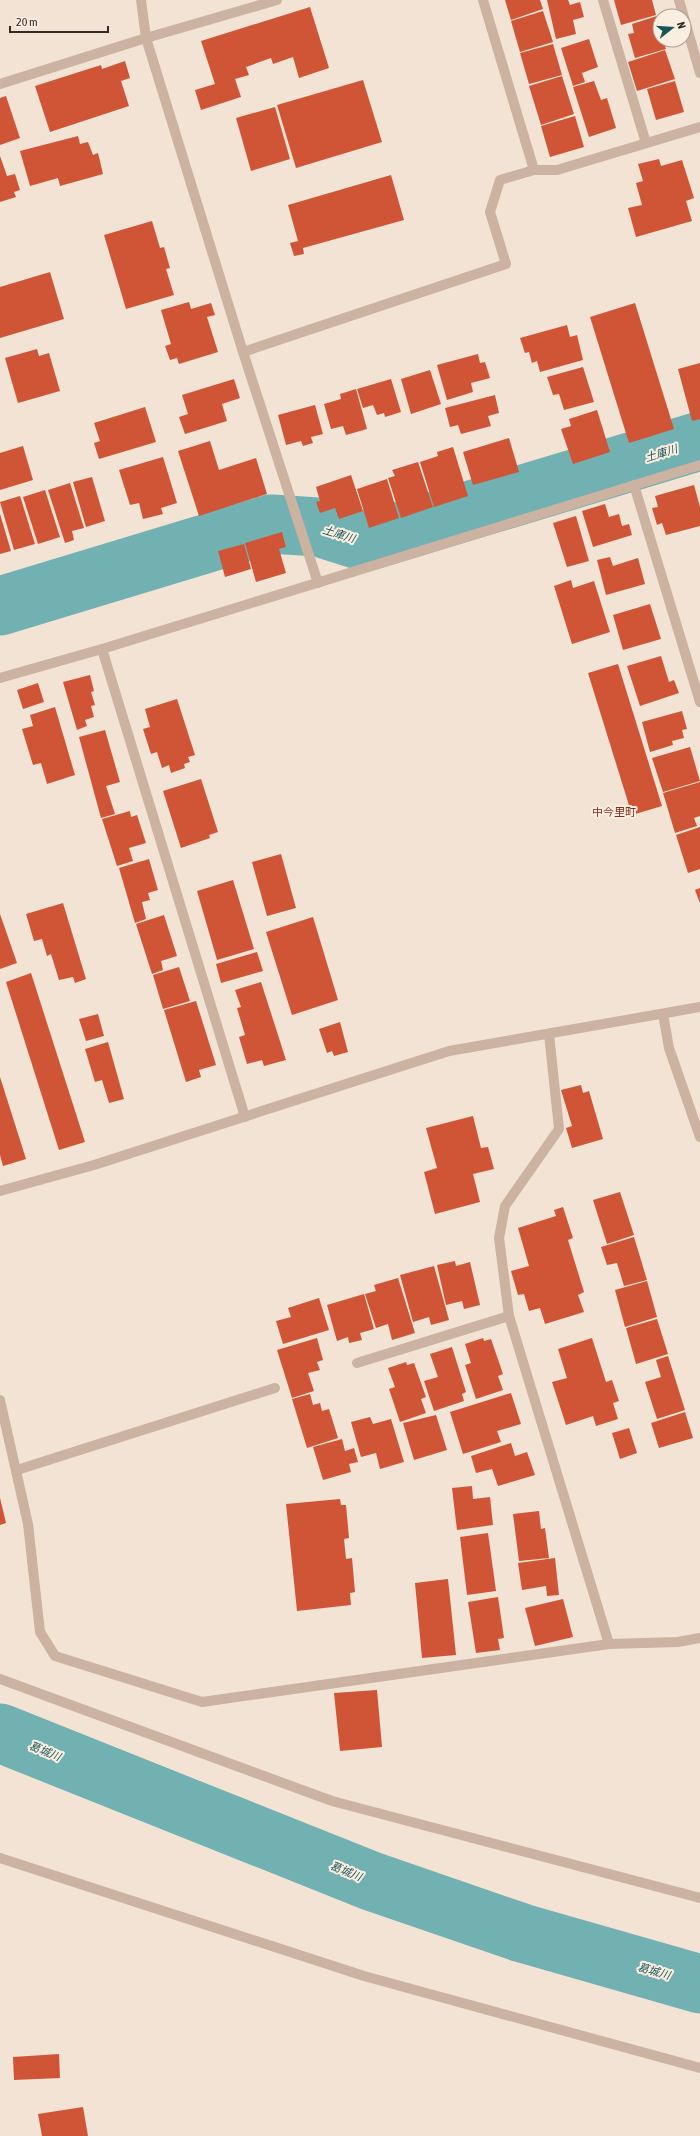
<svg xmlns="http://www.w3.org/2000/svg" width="700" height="2136" font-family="'Asap Condensed','Noto Sans JP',sans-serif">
  <rect width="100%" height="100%" fill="#f2e3d5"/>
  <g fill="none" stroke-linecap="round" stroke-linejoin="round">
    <!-- river -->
    <g stroke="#72b1b1" stroke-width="59">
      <polyline points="0,606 271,524 318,527 365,542 700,441"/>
      <polyline points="0,1733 371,1881 522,1933 700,1984"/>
    </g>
  </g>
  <!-- building -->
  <g fill="#cf5536">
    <polygon points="505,0 540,0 543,9 511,20"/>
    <polygon points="547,0 568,0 570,5 580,2 584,17 573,20 576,34 556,39"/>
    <polygon points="614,0 652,0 656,15 621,25"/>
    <polygon points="310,7 329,68 299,78 293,57 273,64 271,58 246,67 249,75 235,79 241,97 201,110 195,90 215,84 201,41"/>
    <polygon points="543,11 553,42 520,52 511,21"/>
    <polygon points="657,16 660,28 660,40 663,40 666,49 635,58 628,34 634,33 632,24"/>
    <polygon points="589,39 598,67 582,73 585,82 573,86 561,48"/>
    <polygon points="553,44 562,75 529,84 520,53"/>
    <polygon points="665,50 675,79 637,91 628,62"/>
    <polygon points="125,61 130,78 121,81 129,106 50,132 35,86 101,65 102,69"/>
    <polygon points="562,76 574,114 541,125 529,86"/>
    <polygon points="363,80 382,142 296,168 277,105"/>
    <polygon points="594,81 601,100 607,98 616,128 589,137 573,87"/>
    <polygon points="675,81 684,112 656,120 647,89"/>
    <polygon points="6,96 20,138 0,145 0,98"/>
    <polygon points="275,107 290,159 251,171 236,118"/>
    <polygon points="575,116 584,147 550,157 541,126"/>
    <polygon points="78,136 80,144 88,142 93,155 98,153 103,174 60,186 58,178 30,186 20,151"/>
    <polygon points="0,156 7,176 15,174 20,190 14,192 16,197 0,202"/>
    <polygon points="659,159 661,166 682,160 694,198 686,201 692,221 636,237 628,208 642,205 636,183 643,181 638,164"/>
    <polygon points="391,175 404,220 303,248 304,254 294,256 290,243 298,241 288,205"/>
    <polygon points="152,221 160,248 164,247 170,268 166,269 174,295 126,309 104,235"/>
    <polygon points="50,272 64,319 0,338 0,287"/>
    <polygon points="189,302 191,309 211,303 215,315 207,317 218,352 179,364 177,358 170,360 165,346 171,344 161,310"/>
    <polygon points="635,303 674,429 629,443 590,317"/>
    <polygon points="567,325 570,337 577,335 583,360 540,372 537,361 532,363 529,352 525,353 520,338"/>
    <polygon points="37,349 39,356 49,353 60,391 18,403 5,358"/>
    <polygon points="478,354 480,363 485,362 490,378 471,383 473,392 447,400 437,365"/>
    <polygon points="700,363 700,419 692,421 678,369"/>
    <polygon points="583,367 594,402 564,410 559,394 553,395 547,377"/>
    <polygon points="430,370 441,404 411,414 401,379"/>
    <polygon points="234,379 240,398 222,404 227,421 185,434 179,417 188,414 182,395"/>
    <polygon points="391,379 401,412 385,417 384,413 377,415 373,405 363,408 357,389"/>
    <polygon points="356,389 367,429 346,435 343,426 331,429 324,404 341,399 340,394"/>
    <polygon points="495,395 499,413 488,416 491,426 461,434 458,425 450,427 445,408"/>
    <polygon points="315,405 323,434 311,437 313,443 303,446 301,441 286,445 278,415"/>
    <polygon points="145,407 156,442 99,459 94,443 100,441 94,423"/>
    <polygon points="597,410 610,452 573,464 561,429 571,426 569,419"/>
    <polygon points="509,438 519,472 473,485 463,452"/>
    <polygon points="210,441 219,470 256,458 267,494 199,516 178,451"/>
    <polygon points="23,446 33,480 0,490 0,453"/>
    <polygon points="453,447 468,496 434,507 420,462 438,456 437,452"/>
    <polygon points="163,457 177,503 161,508 163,514 143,519 139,503 130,505 119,470"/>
    <polygon points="418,462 433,507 401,518 388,478 395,476 392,470"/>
    <polygon points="351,475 363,511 339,519 335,508 320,513 316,502 320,501 316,487"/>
    <polygon points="92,477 105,521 86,527 73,482"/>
    <polygon points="387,479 399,518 369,528 357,489"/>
    <polygon points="70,483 84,528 72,531 74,540 65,543 48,490"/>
    <polygon points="694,485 700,507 700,526 666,535 662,523 657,525 652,508 658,507 655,496"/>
    <polygon points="45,490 60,537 38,544 23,497"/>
    <polygon points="20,496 35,544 14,550 0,502"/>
    <polygon points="605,504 609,517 619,514 622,526 629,524 632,535 593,547 582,511"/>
    <polygon points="0,514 11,551 0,554"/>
    <polygon points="576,516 589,561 567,567 553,523"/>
    <polygon points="282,532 286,547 279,549 286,573 256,582 245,543"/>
    <polygon points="244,544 251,569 225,577 218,551"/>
    <polygon points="610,557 613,566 638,558 645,584 606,595 597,560"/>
    <polygon points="571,580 573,588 594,581 610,632 572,644 554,586"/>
    <polygon points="650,604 661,639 623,650 613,615"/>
    <polygon points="661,656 669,682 674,680 679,693 640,706 627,666"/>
    <polygon points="618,664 662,806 632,815 588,673"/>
    <polygon points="90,675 94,691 91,692 95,705 91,706 94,717 85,720 87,726 77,730 63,682"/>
    <polygon points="38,683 44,702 23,709 17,690"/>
    <polygon points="177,699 195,755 188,757 190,762 184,764 185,768 171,773 169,765 162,768 157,752 151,754 143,729 150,727 145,709"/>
    <polygon points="55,707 75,775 47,784 41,763 33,765 22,729 33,726 30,715"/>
    <polygon points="682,711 687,729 682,730 684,738 672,741 673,745 650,752 642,722"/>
    <polygon points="105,730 120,782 106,786 115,814 101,818 79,737"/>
    <polygon points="690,747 700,781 663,792 652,758"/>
    <polygon points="201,779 218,832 209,835 210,838 181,848 163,791"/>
    <polygon points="700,782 700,816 694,818 697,826 675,833 663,793"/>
    <polygon points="130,811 131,817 137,815 146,843 129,848 133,861 117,866 102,819"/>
    <polygon points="700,827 700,869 688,873 676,835"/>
    <polygon points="281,854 296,908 267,916 252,862"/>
    <polygon points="149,859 158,890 148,893 150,900 142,902 146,919 135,923 119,868"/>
    <polygon points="233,880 254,949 217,960 197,891"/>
    <polygon points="700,888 700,903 695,890"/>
    <polygon points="63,903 86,979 75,983 73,977 59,980 51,954 47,956 42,939 34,941 26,914"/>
    <polygon points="0,914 17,963 0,969"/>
    <polygon points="164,915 177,956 161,961 163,970 152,974 136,924"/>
    <polygon points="313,917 338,1000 292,1015 266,932"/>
    <polygon points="257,952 263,971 221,983 216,964"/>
    <polygon points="179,967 190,1001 163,1009 153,975"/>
    <polygon points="31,973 85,1142 59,1150 6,982"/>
    <polygon points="261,982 286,1060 264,1066 262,1060 247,1064 239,1037 245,1035 237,1008 241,1007 235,990"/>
    <polygon points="196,1001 216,1065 199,1070 201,1077 186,1082 164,1010"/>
    <polygon points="98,1014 104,1036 86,1041 79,1019"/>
    <polygon points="340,1022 348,1052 334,1056 332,1051 327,1053 319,1029"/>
    <polygon points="108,1042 124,1099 109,1103 102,1080 95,1082 85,1049"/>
    <polygon points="0,1077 26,1159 3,1166 0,1155"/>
    <polygon points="581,1085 583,1093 589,1091 603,1139 572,1148 566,1128 572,1126 561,1090"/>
    <polygon points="473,1116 481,1148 488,1147 494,1169 473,1174 480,1202 435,1214 424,1172 437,1168 426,1128"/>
    <polygon points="620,1192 634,1235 607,1244 593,1200"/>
    <polygon points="563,1207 573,1238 568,1240 584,1292 578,1295 584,1312 545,1324 540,1308 529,1311 524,1294 518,1295 511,1271 529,1266 518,1228 556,1216 554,1210"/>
    <polygon points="634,1237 647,1280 624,1286 617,1263 607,1265 601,1247"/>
    <polygon points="455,1261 456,1266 470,1262 480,1305 464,1309 462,1301 446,1305 437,1265"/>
    <polygon points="434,1266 449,1320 431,1325 429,1317 413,1322 400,1275"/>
    <polygon points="398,1278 415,1333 392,1340 388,1324 376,1328 365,1294 376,1291 374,1285"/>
    <polygon points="647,1281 657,1317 625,1327 615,1290"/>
    <polygon points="364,1294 374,1329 360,1333 362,1340 349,1343 348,1337 337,1341 327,1305"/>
    <polygon points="319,1298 329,1330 283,1344 276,1321 291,1317 288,1308"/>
    <polygon points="657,1319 668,1354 636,1364 626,1328"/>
    <polygon points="317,1338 323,1360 317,1362 320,1370 308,1373 314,1391 292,1398 277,1350"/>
    <polygon points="483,1338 484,1341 491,1339 503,1374 498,1376 503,1390 476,1399 465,1365 471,1363 465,1344"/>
    <polygon points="592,1338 606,1382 612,1380 619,1401 613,1403 618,1419 596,1426 593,1416 566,1425 552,1382 567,1378 558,1349"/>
    <polygon points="452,1347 466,1392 462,1394 464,1401 434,1411 424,1381 438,1377 430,1354"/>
    <polygon points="668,1356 685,1410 657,1419 645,1382 661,1377 656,1360"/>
    <polygon points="406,1362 407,1365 414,1363 426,1397 421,1399 426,1413 400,1422 389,1389 395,1387 388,1368"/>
    <polygon points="511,1393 521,1424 497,1431 501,1442 463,1454 450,1412"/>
    <polygon points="310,1394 313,1405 320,1403 322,1411 329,1409 338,1438 307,1448 292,1399"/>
    <polygon points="685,1412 693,1438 659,1448 651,1423"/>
    <polygon points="436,1415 447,1450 414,1460 403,1423"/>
    <polygon points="370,1417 373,1424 391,1419 404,1462 380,1469 376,1453 361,1457 351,1422"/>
    <polygon points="629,1428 637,1453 620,1459 612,1433"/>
    <polygon points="342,1439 345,1451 354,1448 358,1462 349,1464 351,1472 323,1480 313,1447"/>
    <polygon points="511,1443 515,1456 527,1452 535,1475 498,1486 492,1469 476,1473 471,1456"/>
    <polygon points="472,1486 473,1499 490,1497 493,1525 457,1530 452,1488"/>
    <polygon points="0,1498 6,1523 0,1525"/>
    <polygon points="340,1499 341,1505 346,1505 349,1538 344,1539 346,1559 352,1558 355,1592 350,1593 351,1605 297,1611 286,1504"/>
    <polygon points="539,1511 541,1529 545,1528 549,1558 519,1561 513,1514"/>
    <polygon points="488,1533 496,1591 467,1595 460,1537"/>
    <polygon points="555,1558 559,1595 547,1596 546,1586 522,1590 518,1563"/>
    <polygon points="448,1579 456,1655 422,1658 415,1583"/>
    <polygon points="498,1597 504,1638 498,1639 500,1650 476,1653 468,1602"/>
    <polygon points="563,1599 573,1637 535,1646 525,1608"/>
    <polygon points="377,1690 382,1747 340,1751 334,1693"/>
    <polygon points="59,2054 60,2078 14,2080 13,2057"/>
    <polygon points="83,2107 88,2136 42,2136 38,2114"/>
  </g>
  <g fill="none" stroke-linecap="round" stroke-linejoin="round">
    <!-- minor -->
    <g stroke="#cbb2a1" stroke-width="10">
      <polyline points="141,0 146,38 243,352 318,583"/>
      <polyline points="483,0 534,170 557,170 700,127"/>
      <polyline points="603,0 646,143"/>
      <polyline points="679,0 700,73"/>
      <polyline points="0,84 146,38 277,0"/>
      <polyline points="243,352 506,264 490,212 500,180 534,170"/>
      <polyline points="634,485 700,702"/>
      <polyline points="102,649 245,1117"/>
      <polyline points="0,678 102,649 700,465"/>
      <polyline points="663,1014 669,1048 700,1137"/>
      <polyline points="549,1034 559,1129 505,1206 499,1238 509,1316 609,1644"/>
      <polyline points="0,1191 94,1165 449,1051 700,1007"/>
      <polyline points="357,1363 509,1316"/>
      <polyline points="0,1400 28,1524 40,1632 55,1656 202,1702 609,1644 678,1642 700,1638"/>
      <polyline points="17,1470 275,1388"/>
      <polyline points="0,1679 332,1801 700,1898"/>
      <polyline points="0,1858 364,1976 700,2068"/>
    </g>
  </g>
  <g text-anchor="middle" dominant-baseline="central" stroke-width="4" stroke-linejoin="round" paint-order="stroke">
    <!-- water labels -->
    <g font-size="11" font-style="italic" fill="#175658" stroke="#faeee1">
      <text transform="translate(661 453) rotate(-17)">土庫川</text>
      <text transform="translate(339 534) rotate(17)">土庫川</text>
      <text transform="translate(45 1751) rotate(22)">葛城川</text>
      <text transform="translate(346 1871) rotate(22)">葛城川</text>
      <text transform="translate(654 1971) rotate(16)">葛城川</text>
    </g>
    <!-- neighbourhood labels -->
    <g font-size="11" fill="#882e18" stroke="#faeee1">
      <text x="614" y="812">中今里町</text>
    </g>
  </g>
  <!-- north arrow -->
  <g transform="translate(672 28) rotate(73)"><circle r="19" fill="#faeee1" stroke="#ab9f95"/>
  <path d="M0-3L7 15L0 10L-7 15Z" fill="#175658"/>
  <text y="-6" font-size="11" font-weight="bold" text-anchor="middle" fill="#342924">N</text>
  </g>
  <!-- scale -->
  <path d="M10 26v6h98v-6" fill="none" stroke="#342924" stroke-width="2"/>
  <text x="16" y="26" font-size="12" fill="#342924" stroke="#faeee1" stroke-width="3" paint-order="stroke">20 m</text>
</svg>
